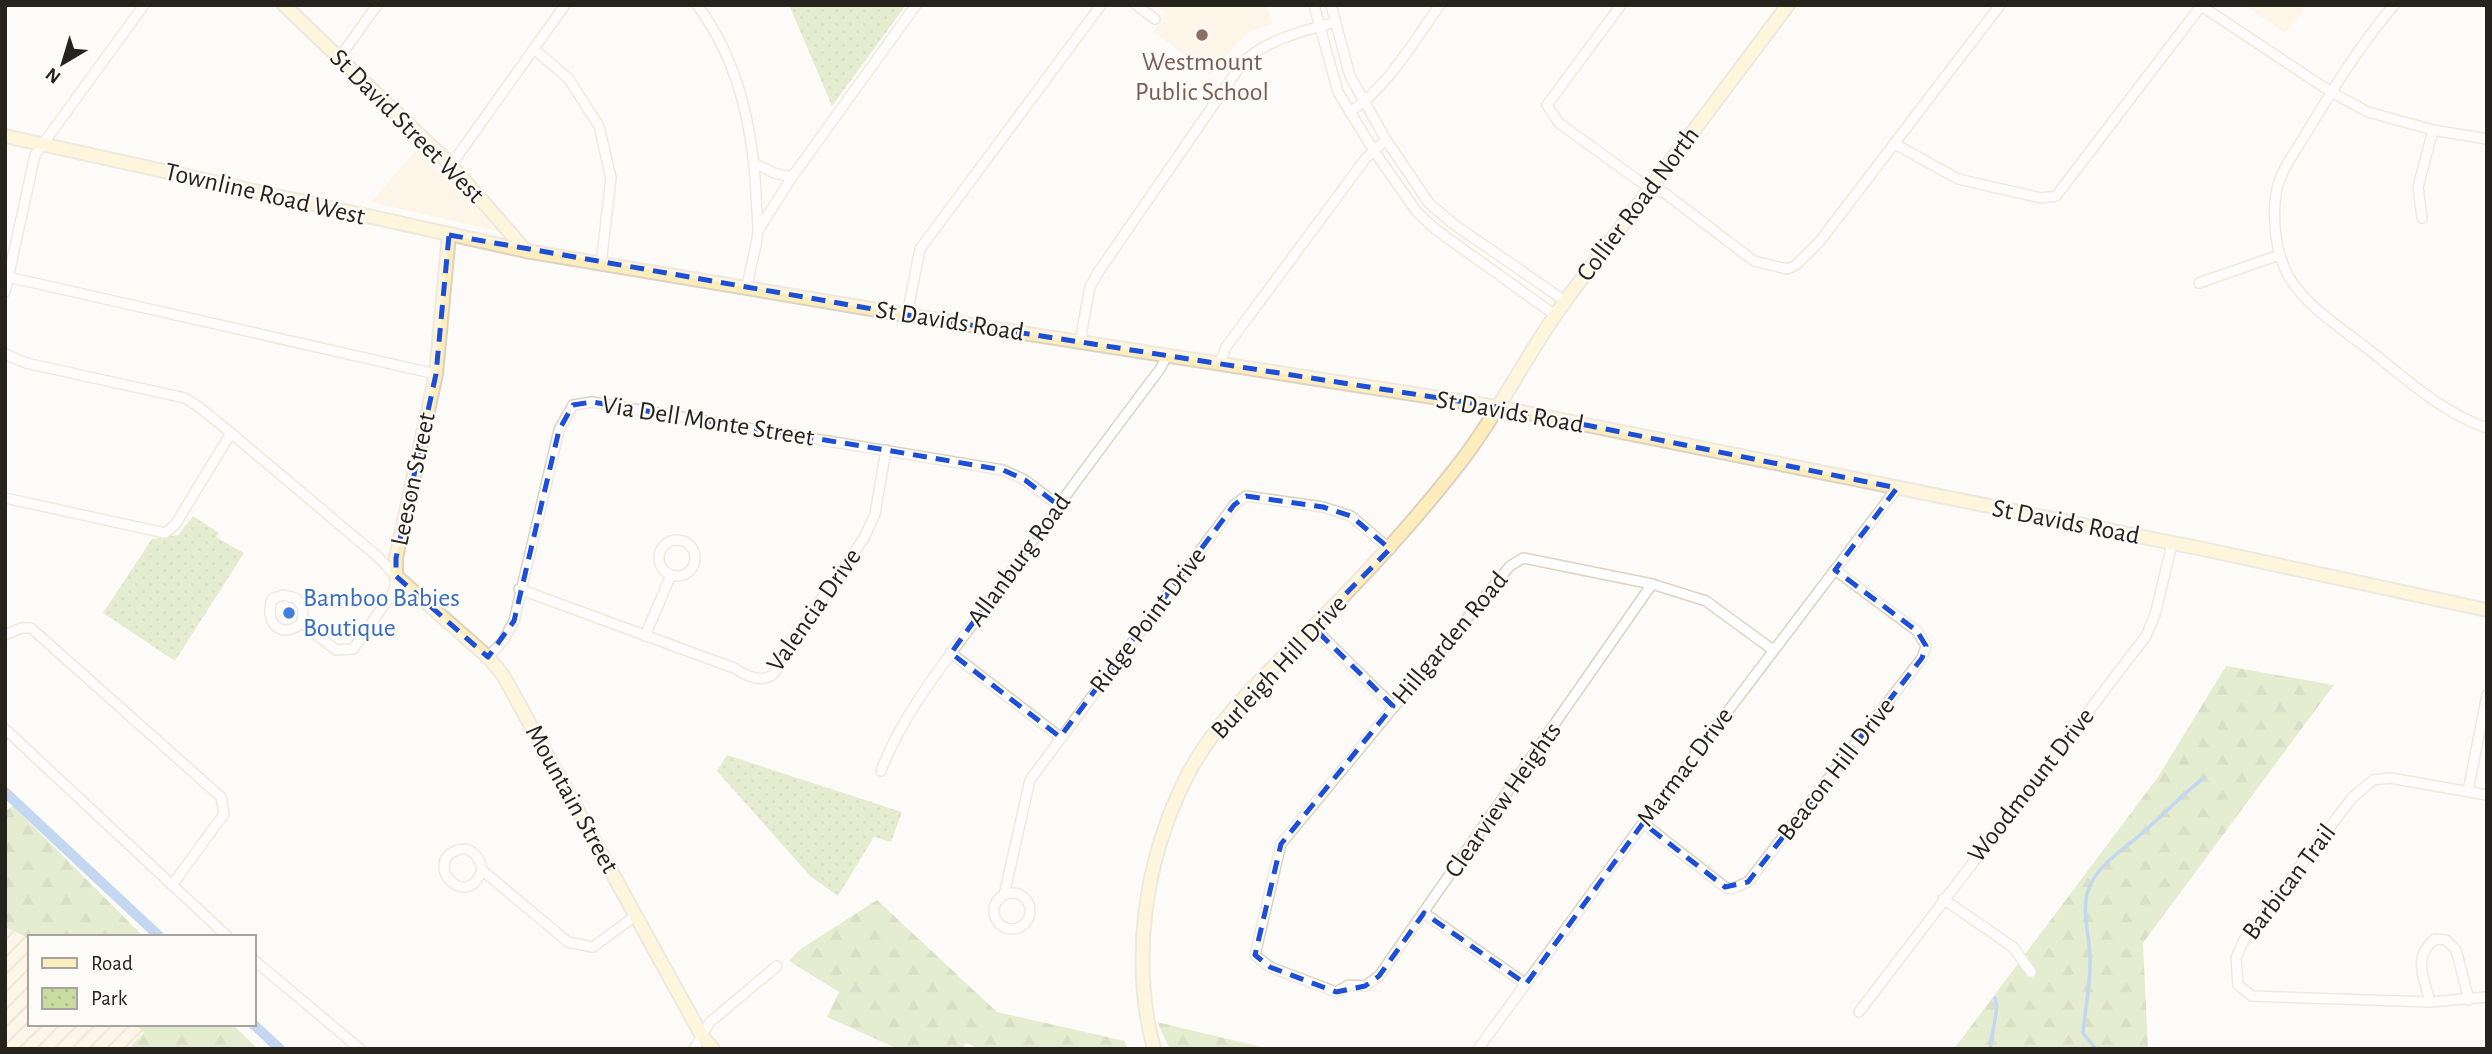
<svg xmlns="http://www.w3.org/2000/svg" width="2492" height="1054" font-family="'Alegreya Sans',sans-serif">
  <defs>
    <pattern id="industrial-furrows" width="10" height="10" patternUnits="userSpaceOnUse" patternTransform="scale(1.75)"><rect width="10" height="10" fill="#fbedd5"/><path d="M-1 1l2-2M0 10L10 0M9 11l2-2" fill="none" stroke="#d7cbb6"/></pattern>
    <pattern id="forest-firs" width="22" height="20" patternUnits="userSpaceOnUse" patternTransform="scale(1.75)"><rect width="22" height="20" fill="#c8dca0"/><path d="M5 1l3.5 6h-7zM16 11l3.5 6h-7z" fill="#acbc89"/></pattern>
    <pattern id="park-dots" width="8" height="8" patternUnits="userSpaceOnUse" patternTransform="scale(1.75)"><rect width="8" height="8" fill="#c8dca0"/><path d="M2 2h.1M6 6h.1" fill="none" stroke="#acbc89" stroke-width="1.8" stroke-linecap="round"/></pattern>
  </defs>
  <rect width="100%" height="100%" fill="#fdfbf8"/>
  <!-- built -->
  <g fill="#fbedd5">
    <polygon points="1155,5 1266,5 1273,24 1253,30 1240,40 1211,75 1153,31 1165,13"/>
    <polygon points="2245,5 2307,5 2285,33"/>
    <polygon points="417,149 501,232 371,202"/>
  </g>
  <!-- industrial -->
  <polygon fill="url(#industrial-furrows)" points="5,927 30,939 30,1024 135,1024 145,1033 128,1049 5,1049"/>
  <!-- forest -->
  <g fill="url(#forest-firs)">
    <polygon points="2226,666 2334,685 2143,943 2148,1049 1954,1049 2158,777"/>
    <polygon points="13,806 144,937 30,937 30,939 5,927 5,811"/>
    <polygon points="877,900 997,1012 1125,1041 1127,1049 981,1049 966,1043 962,1049 898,1049 827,1017 839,992 789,961 799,950"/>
    <polygon points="1157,1022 1270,1049 1170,1049"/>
    <polygon points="135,1024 232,1024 258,1049 128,1049 144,1033"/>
  </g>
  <!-- park -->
  <g fill="url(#park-dots)">
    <polygon points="789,5 906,5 832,106"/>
    <polygon points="193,516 219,533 216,537 244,553 175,661 103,613 152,539 178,535"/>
    <polygon points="727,755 902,812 891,842 874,837 838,896 810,876 717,771"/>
  </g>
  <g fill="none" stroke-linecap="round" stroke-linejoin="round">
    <!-- stream -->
    <g stroke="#7cabe7" stroke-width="3.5">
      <polyline points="1990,1049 1997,1007 1995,998"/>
      <path d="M2096 1049 2083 1033C2085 1009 2091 983 2090 958 2090 937 2082 915 2087 894 2095 864 2127 848 2148 828 2167 811 2184 793 2204 778"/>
    </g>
    <!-- canal -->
    <g stroke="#7cabe7" stroke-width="10">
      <polyline points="5,792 160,937"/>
      <polyline points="253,1024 280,1049"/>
    </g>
    <defs>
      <g id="street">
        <path d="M697 5C738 59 752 125 756 192 756 204 758 218 758 230 757 249 749 269 747 288"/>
        <polyline points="1136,5 1155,19"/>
        <polyline points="1314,5 1338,92 1374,151 1417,212 1435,229 1555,315"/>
        <polyline points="1331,5 1350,76 1386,140 1429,203 1452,223 1565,301"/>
        <polyline points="1621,5 1547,105 1559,123 1639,181 1666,194 1754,261 1787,269 1796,265 1820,241 2000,5"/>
        <polyline points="2200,5 2331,92 2368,112 2433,130 2487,139"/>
        <path d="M2394 5C2359 46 2331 92 2304 137 2293 155 2279 173 2276 194 2272 221 2276 254 2289 277 2307 307 2341 328 2368 349 2405 378 2441 412 2487 428"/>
        <polyline points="534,49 568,78 599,126 611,178 601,264"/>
        <polyline points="340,57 377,5"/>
        <path d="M1350 112C1388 87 1413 42 1440 5"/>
        <polyline points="1895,144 1958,179 2041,198 2056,196 2201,6"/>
        <polyline points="754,163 774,173 792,177"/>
        <polyline points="451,165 565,5"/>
        <polyline points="2422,218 2418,187 2433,130"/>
        <polyline points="759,229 792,177 916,5"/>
        <polyline points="8,277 436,374"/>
        <polyline points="2199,283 2279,255"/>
        <polyline points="5,292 35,155 144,5"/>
        <polyline points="907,315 920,249 1101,5"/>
        <path d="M1080 341 1090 287 1097 274 1241 65C1261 41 1306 30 1336 22"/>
        <polyline points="5,354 26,363 185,398 199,407 231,433 377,556 396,576 394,591 353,649 336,650 302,623"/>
        <polyline points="1220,363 1226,347 1366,158 1386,140"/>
        <polyline points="5,498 165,533 175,525 231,433"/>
        <circle cx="677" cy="558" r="18"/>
        <polyline points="1652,584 1379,976 1365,986 1349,985 1336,992 1270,967 1255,955 1281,844 1510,566 1523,558 1652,584 1706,601 1773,650"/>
        <path d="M519 589 734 668C755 682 776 686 782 655L864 538 875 514 886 450"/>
        <path d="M283 595 296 598 303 608 302 623C281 640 264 623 272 599Z"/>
        <polyline points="1313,627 1393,706"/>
        <polyline points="5,635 21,628 31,628 221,797 224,814 172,885"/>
        <polyline points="645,636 671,575"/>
        <polyline points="951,653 1060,737"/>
        <polyline points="488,657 503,641 514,621 559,430 573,405 592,402 1003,470 1025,480 1058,505"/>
        <polyline points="5,729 228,937"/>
        <path d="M881 771C901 716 945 662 980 614 1039 531 1099 450 1160 369L1168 354"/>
        <polyline points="2468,791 2487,695"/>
        <polyline points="2487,795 2390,778 2373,780 2352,798 2244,940 2236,958 2238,985 2252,996 2430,1002 2487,997"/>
        <polyline points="1643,823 1725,887 1731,889 1748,882 1922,658 1926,646 1917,631 1835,570"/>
        <path d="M482 870C467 912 424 865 455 851 470 844 480 857 482 870L568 942 593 947 635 916"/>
        <circle cx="1012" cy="911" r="18"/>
        <polyline points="1004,895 1030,780 1234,505 1246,496 1323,507 1351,516 1390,549"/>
        <polyline points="1943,899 2013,947 2031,972"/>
        <polyline points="1424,913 1526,984"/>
        <polyline points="254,960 360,1049"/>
        <path d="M2430 1002C2424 977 2412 957 2435 939L2446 940 2456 950 2469 1000"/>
        <polyline points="1859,1012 2146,636 2155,615 2172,544"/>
        <polyline points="694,1049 710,1022 777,966"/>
        <polyline points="1478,1049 1643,823 1897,488"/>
      </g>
      <g id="secondary">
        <polyline points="284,5 451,165 526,251"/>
        <polyline points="5,136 526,251 907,315 1497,407 2203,549 2487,610"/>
        <polyline points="449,235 436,374 396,558 396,576 488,657 503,675 702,1036 713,1049"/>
        <path d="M1154 1049C1130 959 1145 860 1186 778 1216 719 1267 674 1312 628 1362 578 1408 529 1452 473 1492 424 1520 366 1556 314 1579 281 1604 250 1628 218 1681 147 1735 76 1788 5"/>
      </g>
    </defs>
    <!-- street casing -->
    <use href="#street" stroke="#dcd2c1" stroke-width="12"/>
    <!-- secondary casing -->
    <use href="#secondary" stroke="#dcd2c1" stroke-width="16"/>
    <!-- street -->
    <use href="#street" stroke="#fff" stroke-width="9"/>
    <!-- secondary -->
    <use href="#secondary" stroke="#feedbc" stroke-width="12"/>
  </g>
  <!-- marked area -->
  <path d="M0 0H2492V1054H0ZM449 235 907 315 1497 407 1897 488 1835 570 1917 631 1926 646 1922 658 1748 882 1725 887 1643 823 1526 984 1424 913 1379 976 1365 986 1336 992 1270 967 1255 955 1281 844 1393 706 1313 627 1390 549 1351 516 1323 507 1246 496 1234 505 1060 737 951 653 1058 505 1025 480 1003 470 886 450 592 402 573 405 559 430 514 621 488 657 396 576V558L436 374Z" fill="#fdfbf8" fill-opacity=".55" fill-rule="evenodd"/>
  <path fill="none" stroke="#1d4ed8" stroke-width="5" stroke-dasharray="14 9" stroke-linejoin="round" d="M449 235 907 315 1497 407 1897 488 1835 570 1917 631 1926 646 1922 658 1748 882 1725 887 1643 823 1526 984 1424 913 1379 976 1365 986 1336 992 1270 967 1255 955 1281 844 1393 706 1313 627 1390 549 1351 516 1323 507 1246 496 1234 505 1060 737 951 653 1058 505 1025 480 1003 470 886 450 592 402 573 405 559 430 514 621 488 657 396 576V558L436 374Z"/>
  <!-- markers -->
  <circle fill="#8d6e63" stroke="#fdfbf8" stroke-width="2.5" cx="1202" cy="35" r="7"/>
  <circle fill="#3f7fe0" stroke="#fdfbf8" stroke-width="2.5" cx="289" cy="613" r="7"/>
  <g text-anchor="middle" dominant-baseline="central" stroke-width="5" stroke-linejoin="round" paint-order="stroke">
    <!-- education labels -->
    <g font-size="26" fill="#785e54" stroke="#fdfbf8">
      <text x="1202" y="62">Westmount<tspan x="1202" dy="30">Public School</tspan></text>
    </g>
    <!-- street labels -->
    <g font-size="26" fill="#26221c" stroke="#fdfbf8">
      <text transform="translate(407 126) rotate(45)">St David Street West</text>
      <text transform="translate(265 194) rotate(13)">Townline Road West</text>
      <text transform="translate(1638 204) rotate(-53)">Collier Road North</text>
      <text transform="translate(950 321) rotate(9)">St Davids Road</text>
      <text transform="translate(1510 412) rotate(10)">St Davids Road</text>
      <text transform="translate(708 421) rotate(9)">Via Dell Monte Street</text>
      <text transform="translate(413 479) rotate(-78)">Leeson Street</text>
      <text transform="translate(2066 522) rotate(11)">St Davids Road</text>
      <text transform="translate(1019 560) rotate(-54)">Allanburg Road</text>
      <text transform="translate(814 610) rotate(-55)">Valencia Drive</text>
      <text transform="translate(1148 620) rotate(-53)">Ridge Point Drive</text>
      <text transform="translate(1450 638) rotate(-50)">Hillgarden Road</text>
      <text transform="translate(1279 667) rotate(-47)">Burleigh Hill Drive</text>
      <text transform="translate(1685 767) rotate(-53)">Marmac Drive</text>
      <text transform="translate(1836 769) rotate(-52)">Beacon Hill Drive</text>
      <text transform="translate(2031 785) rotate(-52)">Woodmount Drive</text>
      <text transform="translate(572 799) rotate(61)">Mountain Street</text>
      <text transform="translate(1503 800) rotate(-55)">Clearview Heights</text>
      <text transform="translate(2289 882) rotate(-53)">Barbican Trail</text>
    </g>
    <!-- shop labels -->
    <g font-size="26" fill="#366cbe" stroke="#fdfbf8" text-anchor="start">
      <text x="303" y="598">Bamboo Babies<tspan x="303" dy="30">Boutique</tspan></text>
    </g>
  </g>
  <!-- border -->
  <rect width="2492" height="1054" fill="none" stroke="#26221c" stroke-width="14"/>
  <!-- legend -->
  <rect x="28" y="935" width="228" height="91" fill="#fdfbf8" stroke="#a7a4a0" stroke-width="2"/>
  <rect x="42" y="958" width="35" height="10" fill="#feedbc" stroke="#a7a4a0" stroke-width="2"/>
  <text x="91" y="970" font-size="21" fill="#26221c">Road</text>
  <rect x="42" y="988" width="35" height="21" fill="url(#park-dots)" stroke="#a7a4a0" stroke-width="2"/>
  <text x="91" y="1005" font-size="21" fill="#26221c">Park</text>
  <!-- north arrow -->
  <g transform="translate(63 63) rotate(218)" stroke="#fdfbf8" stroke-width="5" paint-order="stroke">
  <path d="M0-5L12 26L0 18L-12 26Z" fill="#26221c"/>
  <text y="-10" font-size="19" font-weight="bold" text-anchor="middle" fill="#26221c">N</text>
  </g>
</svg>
